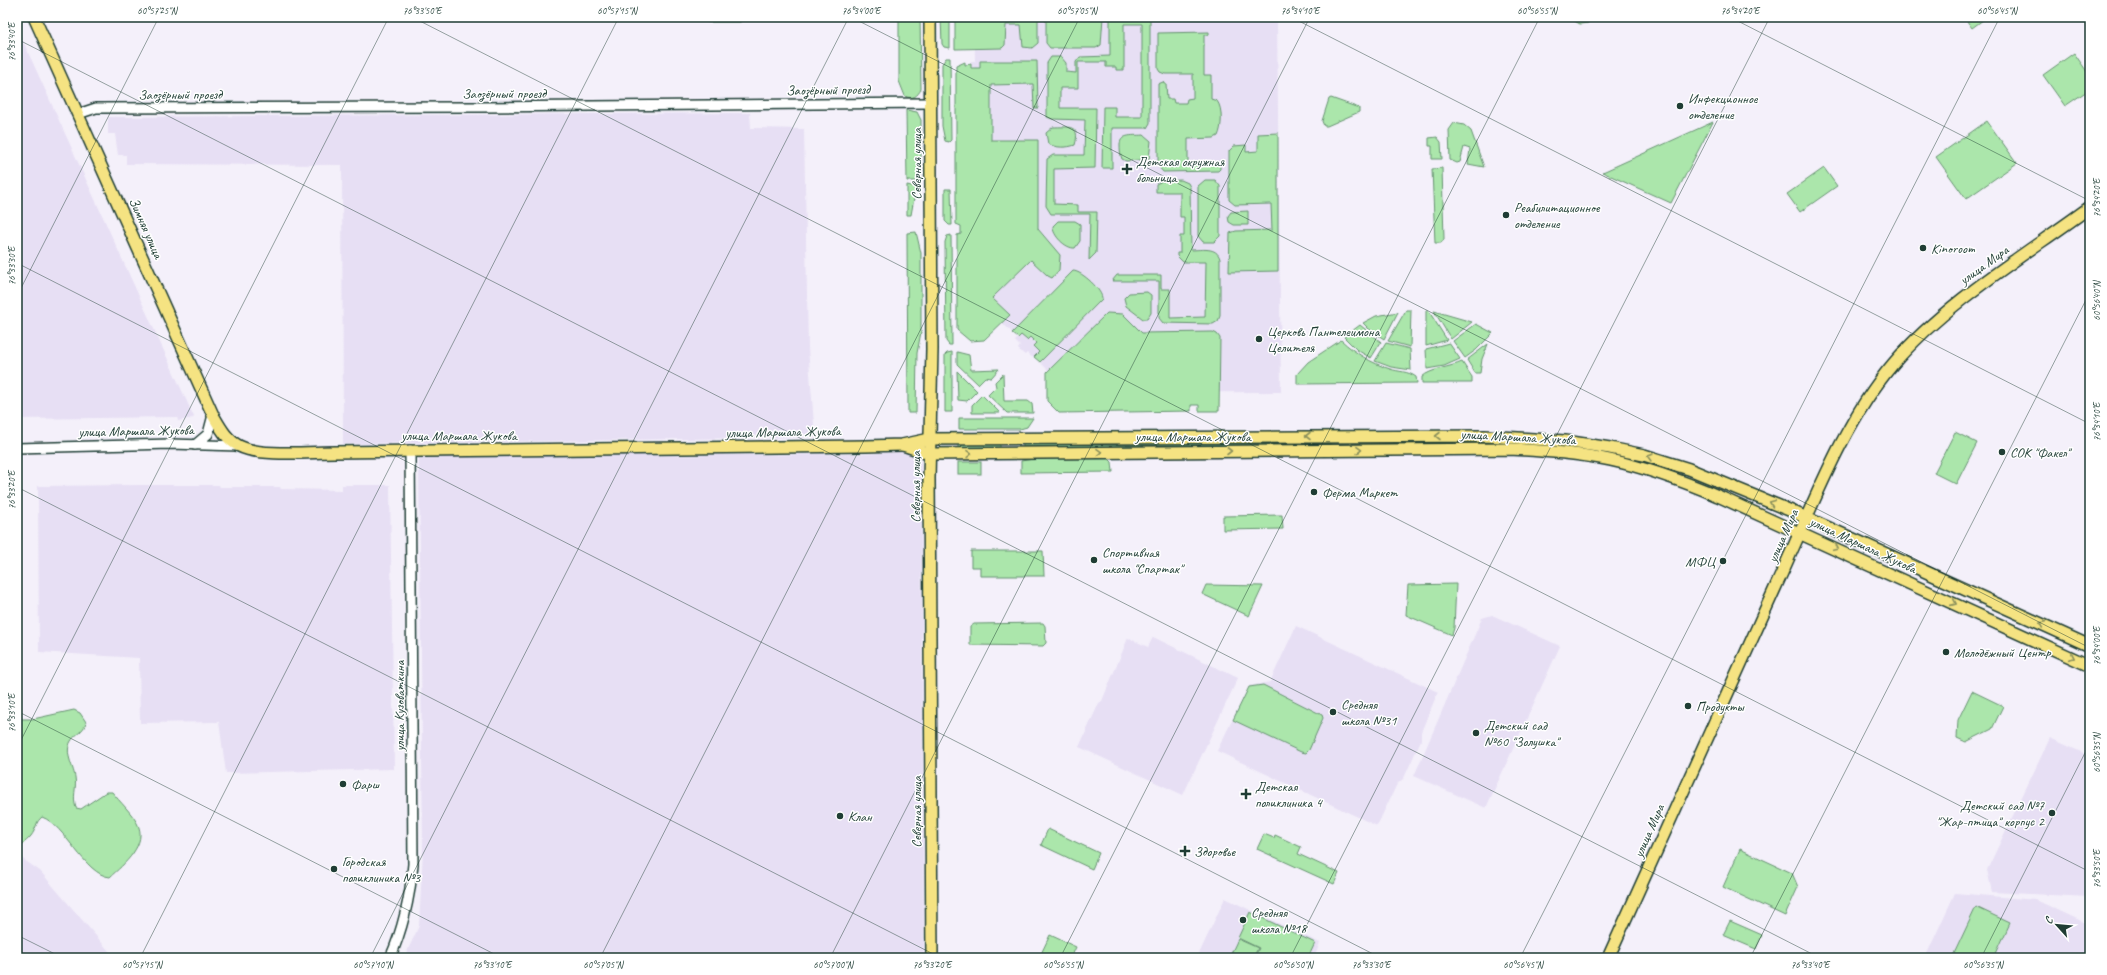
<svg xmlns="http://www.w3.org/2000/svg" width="2107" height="975" font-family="Caveat,sans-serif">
  <rect width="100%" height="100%" fill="#f4f0fa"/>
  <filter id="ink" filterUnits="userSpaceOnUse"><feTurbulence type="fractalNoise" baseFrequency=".025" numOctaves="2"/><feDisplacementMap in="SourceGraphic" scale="8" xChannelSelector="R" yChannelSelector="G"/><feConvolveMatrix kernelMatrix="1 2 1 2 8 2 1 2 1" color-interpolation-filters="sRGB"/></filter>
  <g filter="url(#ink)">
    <!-- built -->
    <g fill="#e7dff4">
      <polygon points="974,17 1277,17 1281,392 1047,393 1048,370 1035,357 1033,358 1027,353 1025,355 1018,349 1020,346 1015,341 1018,338 996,317 976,316 975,68 972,67 971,61 975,61"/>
      <polygon points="17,28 194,417 193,418 178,421 177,417 17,419"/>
      <polygon points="750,113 751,128 804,129 808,348 815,437 343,444 342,165 126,164 126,155 118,155 115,134 108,134 108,117"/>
      <polygon points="899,452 908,452 917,455 921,463 924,958 404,958 419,926 423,850 419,457 865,454"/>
      <polygon points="137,485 219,485 220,487 280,487 281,489 342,490 342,485 390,485 394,769 226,773 219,722 140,723 139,658 39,652 38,486"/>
      <polygon points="1492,615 1560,646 1486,808 1414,776 1482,618"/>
      <polygon points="1296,626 1438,692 1421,732 1421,740 1404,778 1397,784 1377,826 1217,751 1249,686 1270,682"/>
      <polygon points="1153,637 1238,678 1183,795 1079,747 1099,703 1102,701 1128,638 1148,647"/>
      <polygon points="2050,738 2090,756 2090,892 2088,897 1992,892 1987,870"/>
      <polygon points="17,855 40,871 115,958 17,958"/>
      <polygon points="1955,893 2036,900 2090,925 2090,958 1925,958"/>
      <polygon points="1225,898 1320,943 1314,958 1197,958"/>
    </g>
    <!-- green -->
    <g fill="#abe6ab" stroke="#659270">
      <polygon points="321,17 466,17 321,19"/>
      <rect x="708" y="17" width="32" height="5"/>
      <path d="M899 17H920L921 89C918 96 912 100 905 96L899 81Z"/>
      <polygon points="941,17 950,17 950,48 944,47 942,44"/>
      <polygon points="955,17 1038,17 1038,43 1032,48 1023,47 1021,25 1006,25 1005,45 1002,48 955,49"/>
      <polygon points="1046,17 1103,17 1101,45 1096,48 1050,48 1046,43"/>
      <polygon points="1110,17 1150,17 1150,123 1147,128 1112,128 1112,168 1102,168 1103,107 1115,107 1115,117 1142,117 1142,24 1124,24 1124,70 1116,70 1116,67 1106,67 1106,62 1078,62 1078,88 1060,88 1060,108 1096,108 1095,168 1054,169 1054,204 1078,205 1078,212 1097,212 1096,253 1089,260 1090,214 1051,214 1046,206 1047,159 1053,155 1084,155 1085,120 1052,119 1047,117 1047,63 1051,57 1061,57 1066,63 1066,72 1076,73 1076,62 1080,57 1110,56"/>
      <polygon points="1567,17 1592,17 1588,23 1580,24"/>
      <polygon points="1964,17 1987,17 1972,28"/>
      <path d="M1209 32V35H1204V75H1211V99L1217 101C1223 108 1222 128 1218 136L1214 138 1188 139V164H1217L1220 165V169L1218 171 1163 172 1158 166V84L1163 82 1166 84 1167 99H1173L1174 103H1186L1187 99 1193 98V74H1165L1160 72 1158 69V33Z"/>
      <polygon points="2074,53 2090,76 2090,89 2065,106 2043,75"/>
      <polygon points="946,58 950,58 951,140 949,142 945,141 942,126 942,64"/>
      <polygon points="980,61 1037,61 1038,108 1034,108 1033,84 991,85 991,140 1038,140 1038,229 1060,255 1059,270 1052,278 1048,276 1031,260 992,298 1010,315 984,340 970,341 957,330 957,235 961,234 961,226 956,224 956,66 965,62 965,65 971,64 971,68 980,68"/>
      <polygon points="1331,98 1359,108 1359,112 1327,126 1324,126 1322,121 1329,99"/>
      <polygon points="906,110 917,112 921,120 921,181 907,181"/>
      <polygon points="1987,121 2017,163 1966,199 1936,157"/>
      <polygon points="1713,122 1671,203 1602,172 1605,171"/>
      <polygon points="1454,123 1464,125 1471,131 1484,167 1468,164 1470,149 1464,147 1460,162 1457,163 1450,160 1449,130"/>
      <path d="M1053 127C1068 127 1081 124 1075 145 1067 148 1056 148 1048 144L1046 133Z"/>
      <polygon points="1278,133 1278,271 1229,272 1230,233 1236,231 1272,230 1271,204 1235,205 1229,200 1229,151 1234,146 1246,145 1246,152 1258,151 1258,134"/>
      <path d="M1144 135 1151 141 1149 159 1126 161 1122 159C1120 154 1120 150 1120 145 1120 133 1135 136 1144 135Z"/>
      <polygon points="1437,137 1441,142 1442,159 1432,159 1432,146 1429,146 1429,138"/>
      <polygon points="1442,168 1444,239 1441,243 1435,243 1432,169"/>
      <polygon points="1824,168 1837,186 1800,212 1787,194"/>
      <path d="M1181 180 1188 183 1190 187 1191 250C1201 250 1217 246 1220 259V316L1218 321 1213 324 1163 323 1159 318V281H1112L1117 275H1161V289H1170V318L1205 317 1206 262H1183L1177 256V253H1180V236H1184V217H1180V192H1156V184L1162 181Z"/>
      <polygon points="1205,180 1215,180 1220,186 1220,236 1214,242 1203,242 1198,236 1198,186"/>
      <polygon points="907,185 916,187 911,215 907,215"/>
      <polygon points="945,189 951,189 952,225 949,225 945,221"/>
      <polygon points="1248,211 1248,225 1234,225 1229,222 1228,216 1231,212"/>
      <path d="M1058 221H1075L1080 224V241L1075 248C1066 249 1052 235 1053 226Z"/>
      <polygon points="916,232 921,253 921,332 917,353 916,413 908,413 907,233"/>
      <polygon points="951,235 952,345 949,345 946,341 945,242 947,236"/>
      <path d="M1073 271C1082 271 1103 291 1102 299L1040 362 1034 357 1039 352 1033 346 1036 343 1030 337 1027 340 1021 335 1018 338 1012 333Z"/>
      <polygon points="1147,292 1151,295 1151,313 1147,319 1143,319 1126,306 1124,298 1129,293"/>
      <polygon points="1406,310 1411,310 1410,347 1388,341"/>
      <polygon points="1426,310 1428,310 1447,340 1426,346"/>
      <polygon points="1434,311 1472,322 1451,339"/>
      <polygon points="1398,312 1384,339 1369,329 1363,323 1376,316"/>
      <polygon points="1107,313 1123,314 1142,333 1213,332 1217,334 1220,338 1219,411 1199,411 1199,405 1191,405 1191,411 1059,413 1047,401 1047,372"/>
      <polygon points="1476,324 1493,333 1476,350 1465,358 1453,341"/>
      <polygon points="1360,325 1381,342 1371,358 1357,350 1344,337"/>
      <path d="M1341 340C1355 353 1371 363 1390 369 1399 372 1408 371 1416 377L1417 383 1297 384V374L1308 362Z"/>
      <polygon points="1386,343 1410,349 1411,370 1391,367 1375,361"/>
      <polygon points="1449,343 1460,359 1444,366 1427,369 1426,349"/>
      <polygon points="1488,344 1482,359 1480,373 1475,373 1467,360"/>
      <polygon points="952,352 952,412 945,412 945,355 947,353"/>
      <polygon points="957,352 969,355 971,370 999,369 991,378 985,377 978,384 957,364"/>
      <path d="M1462 362 1472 377V383H1422V377C1430 369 1451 367 1462 362Z"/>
      <polygon points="957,371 977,391 967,401 958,400"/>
      <polygon points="1003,374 1004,401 1028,401 1032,404 1033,413 1007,413 988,395 996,387 995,382"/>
      <polygon points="982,395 1000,413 972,413 972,405"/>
      <polygon points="959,418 1033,418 1027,427 1020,429 959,429"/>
      <polygon points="1955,432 1977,443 1956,484 1934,473"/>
      <polygon points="1330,442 1330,445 1023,447 1023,444"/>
      <rect x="958" y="444" width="42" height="4"/>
      <polygon points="1040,458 1108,458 1112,462 1113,472 1021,473 1021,461"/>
      <rect x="958" y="462" width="23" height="12"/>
      <polygon points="1282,515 1283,529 1223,530 1223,516"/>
      <polygon points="971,551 1043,551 1044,576 980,576 980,567 971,567"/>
      <polygon points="1456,584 1454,628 1452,635 1406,615 1408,585"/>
      <polygon points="1206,585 1263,586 1249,616 1202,594"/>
      <polygon points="1043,623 1045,626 1046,643 1043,646 970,645 970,627 974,624"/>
      <polygon points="1263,685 1322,715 1323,718 1309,750 1306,753 1301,752 1233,720 1249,687"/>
      <polygon points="1972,691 2003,706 1992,729 1966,742 1957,738 1958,720"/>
      <path d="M74 710 80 713 86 722C84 732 76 733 71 741 64 753 73 765 75 777 77 788 72 797 76 808L81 809 106 792H112C120 802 131 812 137 823 149 844 123 865 110 877 85 875 65 825 42 817 36 822 37 825 34 831 31 838 23 844 17 847V719H33Z"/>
      <polygon points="1048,829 1099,853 1092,869 1041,845"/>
      <polygon points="1264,834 1274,838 1275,835 1301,847 1298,854 1339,873 1334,884 1257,849"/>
      <polygon points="1740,849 1792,873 1798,887 1785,916 1723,887"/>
      <polygon points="1976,907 2010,923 1994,958 1952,958"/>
      <polygon points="1250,912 1315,943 1308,958 1254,958 1259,948 1238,938"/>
      <polygon points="1730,921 1762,935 1756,949 1723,935"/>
      <polygon points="1050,935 1076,947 1071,958 1039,958"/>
      <polygon points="1238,939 1258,948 1253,958 1229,958"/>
    </g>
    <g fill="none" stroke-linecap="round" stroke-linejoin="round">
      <defs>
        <g id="minor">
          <polyline points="78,114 96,108 481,107 931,103"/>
          <polyline points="195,445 208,434 213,415"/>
          <polyline points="17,448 171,444 239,446"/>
          <path d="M390 958C404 927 410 897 413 864L410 450"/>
        </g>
        <g id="major">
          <path d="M34 17 213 415C220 427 226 439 239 446 260 457 310 452 335 452L866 446 902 445 930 439 1485 436 1565 441 1610 448 1644 455 1689 469 1789 510 2090 646"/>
          <polyline points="930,17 932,349 929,478 932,958"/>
          <path d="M903 445 930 454 1512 449C1544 451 1578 453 1610 460 1647 468 1683 481 1718 496L2090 666"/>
          <path d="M1608 958C1664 834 1720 710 1776 586 1810 513 1841 425 1893 364 1946 302 2025 255 2090 207"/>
        </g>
      </defs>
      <!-- minor casing -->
      <use href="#minor" stroke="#1f3d34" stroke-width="12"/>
      <!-- major casing -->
      <use href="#major" stroke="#1f3d34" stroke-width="14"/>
      <!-- minor -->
      <use href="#minor" stroke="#fff" stroke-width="9"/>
      <!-- major -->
      <use href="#major" stroke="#f5e382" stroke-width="11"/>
    </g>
    <!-- one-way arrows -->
    <defs><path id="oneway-chevron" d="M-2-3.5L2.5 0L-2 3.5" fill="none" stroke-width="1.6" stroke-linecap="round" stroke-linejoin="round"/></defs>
    <g stroke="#8a905b">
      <use href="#oneway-chevron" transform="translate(1308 436) rotate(180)"/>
      <use href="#oneway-chevron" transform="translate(1438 436) rotate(180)"/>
      <use href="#oneway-chevron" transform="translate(1359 450) rotate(-1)"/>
      <use href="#oneway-chevron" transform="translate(1229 451)"/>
      <use href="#oneway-chevron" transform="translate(1099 452) rotate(-1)"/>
      <use href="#oneway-chevron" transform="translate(969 454) rotate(-1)"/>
      <use href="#oneway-chevron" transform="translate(1650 457) rotate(-164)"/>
      <use href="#oneway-chevron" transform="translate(1772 503) rotate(-158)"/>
      <use href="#oneway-chevron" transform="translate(1836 548) rotate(25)"/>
      <use href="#oneway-chevron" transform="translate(1954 603) rotate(24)"/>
      <use href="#oneway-chevron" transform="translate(2042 624) rotate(-155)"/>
      <use href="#oneway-chevron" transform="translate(2072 657) rotate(25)"/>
    </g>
  </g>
  <!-- ticks -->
  <path fill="none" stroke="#1f3d34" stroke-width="1" stroke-opacity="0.45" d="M412 17 2090 872M851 17 2090 648M1291 17 2090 424M1730 17 2090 201M17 39 1820 958M17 263 1381 958M17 296 159 17M17 487 941 958M17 711 502 958M17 748 389 17M17 935 63 958M140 958 619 17M370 958 849 17M600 958 1080 17M830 958 1310 17M1060 958 1540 17M1290 958 1770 17M1520 958 2000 17M1750 958 2090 292M1981 958 2090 743"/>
  <!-- markers -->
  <g fill="#1f3d34" stroke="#fff" stroke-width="1.5">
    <circle cx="1680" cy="106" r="4"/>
    <path d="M1125 163h4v4h4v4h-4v4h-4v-4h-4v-4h4z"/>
    <circle cx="1506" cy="215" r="4"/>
    <circle cx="1923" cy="248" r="4"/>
    <circle cx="1259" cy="339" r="4"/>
    <circle cx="2002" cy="452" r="4"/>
    <circle cx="1314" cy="492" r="4"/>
    <circle cx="1094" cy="560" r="4"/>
    <circle cx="1723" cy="561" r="4"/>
    <circle cx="1946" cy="652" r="4"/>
    <circle cx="1688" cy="706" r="4"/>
    <circle cx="1333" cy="712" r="4"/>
    <circle cx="1476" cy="733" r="4"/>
    <circle cx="343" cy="784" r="4"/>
    <path d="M1244 788h4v4h4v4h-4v4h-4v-4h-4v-4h4z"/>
    <circle cx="2052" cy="813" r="4"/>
    <circle cx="840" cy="816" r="4"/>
    <path d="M1183 845h4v4h4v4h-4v4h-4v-4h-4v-4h4z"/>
    <circle cx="334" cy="869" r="4"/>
    <circle cx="1243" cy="920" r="4"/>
  </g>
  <g text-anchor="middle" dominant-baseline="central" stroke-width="3" stroke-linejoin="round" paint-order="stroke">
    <!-- street labels -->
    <g font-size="14" fill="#1f3d34" stroke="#fff">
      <text transform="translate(828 90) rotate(-1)">Заозёрный проезд</text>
      <text x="504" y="93">Заозёрный проезд</text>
      <text x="180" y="94">Заозёрный проезд</text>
      <text transform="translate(916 164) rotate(-90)">Северная улица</text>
      <text transform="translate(146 228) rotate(66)">Зимняя улица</text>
      <text transform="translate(1984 265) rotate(-36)">улица Мира</text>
      <text transform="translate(136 431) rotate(-1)">улица Маршала Жукова</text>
      <text transform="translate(783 432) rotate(-1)">улица Маршала Жукова</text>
      <text x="459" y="435">улица Маршала Жукова</text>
      <text x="1193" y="436">улица Маршала Жукова</text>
      <text transform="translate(1518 437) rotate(3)">улица Маршала Жукова</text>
      <text transform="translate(915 487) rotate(-90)">Северная улица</text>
      <text transform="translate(1783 536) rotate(-66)">улица Мира</text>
      <text transform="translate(1863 545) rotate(25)">улица Маршала Жукова</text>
      <text transform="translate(399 706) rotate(-90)">улица Кузоваткина</text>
      <text transform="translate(916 812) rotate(-90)">Северная улица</text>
      <text transform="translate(1649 831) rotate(-66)">улица Мира</text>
    </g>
    <!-- poi labels -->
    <g font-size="14" fill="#1f3d34" stroke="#fff" text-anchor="start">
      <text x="1688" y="98">Инфекционное<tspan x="1688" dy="16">отделение</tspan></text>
      <text x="1136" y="161">Детская окружная<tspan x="1136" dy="16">больница</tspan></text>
      <text x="1514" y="207">Реабилитационное<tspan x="1514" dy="16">отделение</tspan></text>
      <text x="1931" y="248">Kinoroom</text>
      <text x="1267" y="331">Церковь Пантелеимона<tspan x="1267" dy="16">Целителя</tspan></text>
      <text x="2010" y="452">СОК "Факел"</text>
      <text x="1322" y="492">Ферма Маркет</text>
      <text x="1102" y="552">Спортивная<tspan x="1102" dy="16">школа "Спартак"</tspan></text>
      <text x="1715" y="561" text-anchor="end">МФЦ</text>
      <text x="1954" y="652">Молодёжный Центр</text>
      <text x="1341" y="704">Средняя<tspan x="1341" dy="16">школа №31</tspan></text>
      <text x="1696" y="706">Продукты</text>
      <text x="1484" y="725">Детский сад<tspan x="1484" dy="16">№60 "Золушка"</tspan></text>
      <text x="351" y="784">Фарш</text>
      <text x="1255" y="786">Детская<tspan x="1255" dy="16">поликлиника 4</tspan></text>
      <text x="2044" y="805" text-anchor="end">Детский сад №7<tspan x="2044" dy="16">"Жар-птица" корпус 2</tspan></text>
      <text x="848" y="816">Клан</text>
      <text x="1194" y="851">Здоровье</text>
      <text x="342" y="861">Городская<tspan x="342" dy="16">поликлиника №3</tspan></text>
      <text x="1251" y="912">Средняя<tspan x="1251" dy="16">школа №18</tspan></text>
    </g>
  </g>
  <!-- margin -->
  <rect width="2107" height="975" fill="none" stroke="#fff" stroke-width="44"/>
  <!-- north arrow -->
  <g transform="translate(2057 925) rotate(297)" stroke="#ffffff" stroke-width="3" paint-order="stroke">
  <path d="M0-3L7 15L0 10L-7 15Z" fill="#1f3d34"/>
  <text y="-6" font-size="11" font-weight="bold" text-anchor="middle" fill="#1f3d34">С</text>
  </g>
  <rect x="22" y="22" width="2063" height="931" fill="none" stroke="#1f3d34" stroke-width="1.5"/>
  <g font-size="10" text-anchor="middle" fill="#1f3d34">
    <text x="157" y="14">60°57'25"N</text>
    <text x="422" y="14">76°33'50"E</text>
    <text x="617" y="14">60°57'15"N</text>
    <text x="861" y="14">76°34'00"E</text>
    <text x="1077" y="14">60°57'05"N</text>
    <text x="1300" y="14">76°34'10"E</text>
    <text x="1537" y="14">60°56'55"N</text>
    <text x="1740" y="14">76°34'20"E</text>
    <text x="1997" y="14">60°56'45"N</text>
    <text transform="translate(11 42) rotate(-90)" y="4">76°33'40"E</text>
    <text transform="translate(2096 198) rotate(-90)" y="4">76°34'20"E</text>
    <text transform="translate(11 266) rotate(-90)" y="4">76°33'30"E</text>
    <text transform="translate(2096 301) rotate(-90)" y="4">60°56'40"N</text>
    <text transform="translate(2096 422) rotate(-90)" y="4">76°34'10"E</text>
    <text transform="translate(11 490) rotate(-90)" y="4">76°33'20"E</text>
    <text transform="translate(2096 646) rotate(-90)" y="4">76°34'00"E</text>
    <text transform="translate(11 713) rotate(-90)" y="4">76°33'10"E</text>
    <text transform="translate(2096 753) rotate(-90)" y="4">60°56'35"N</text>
    <text transform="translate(2096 869) rotate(-90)" y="4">76°33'50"E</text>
    <text x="142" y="968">60°57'15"N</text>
    <text x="373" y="968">60°57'10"N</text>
    <text x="492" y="968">76°33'10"E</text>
    <text x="603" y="968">60°57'05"N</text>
    <text x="833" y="968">60°57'00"N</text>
    <text x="932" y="968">76°33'20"E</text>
    <text x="1063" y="968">60°56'55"N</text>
    <text x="1293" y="968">60°56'50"N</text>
    <text x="1371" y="968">76°33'30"E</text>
    <text x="1523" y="968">60°56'45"N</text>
    <text x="1810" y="968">76°33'40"E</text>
    <text x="1983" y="968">60°56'35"N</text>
  </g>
</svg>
